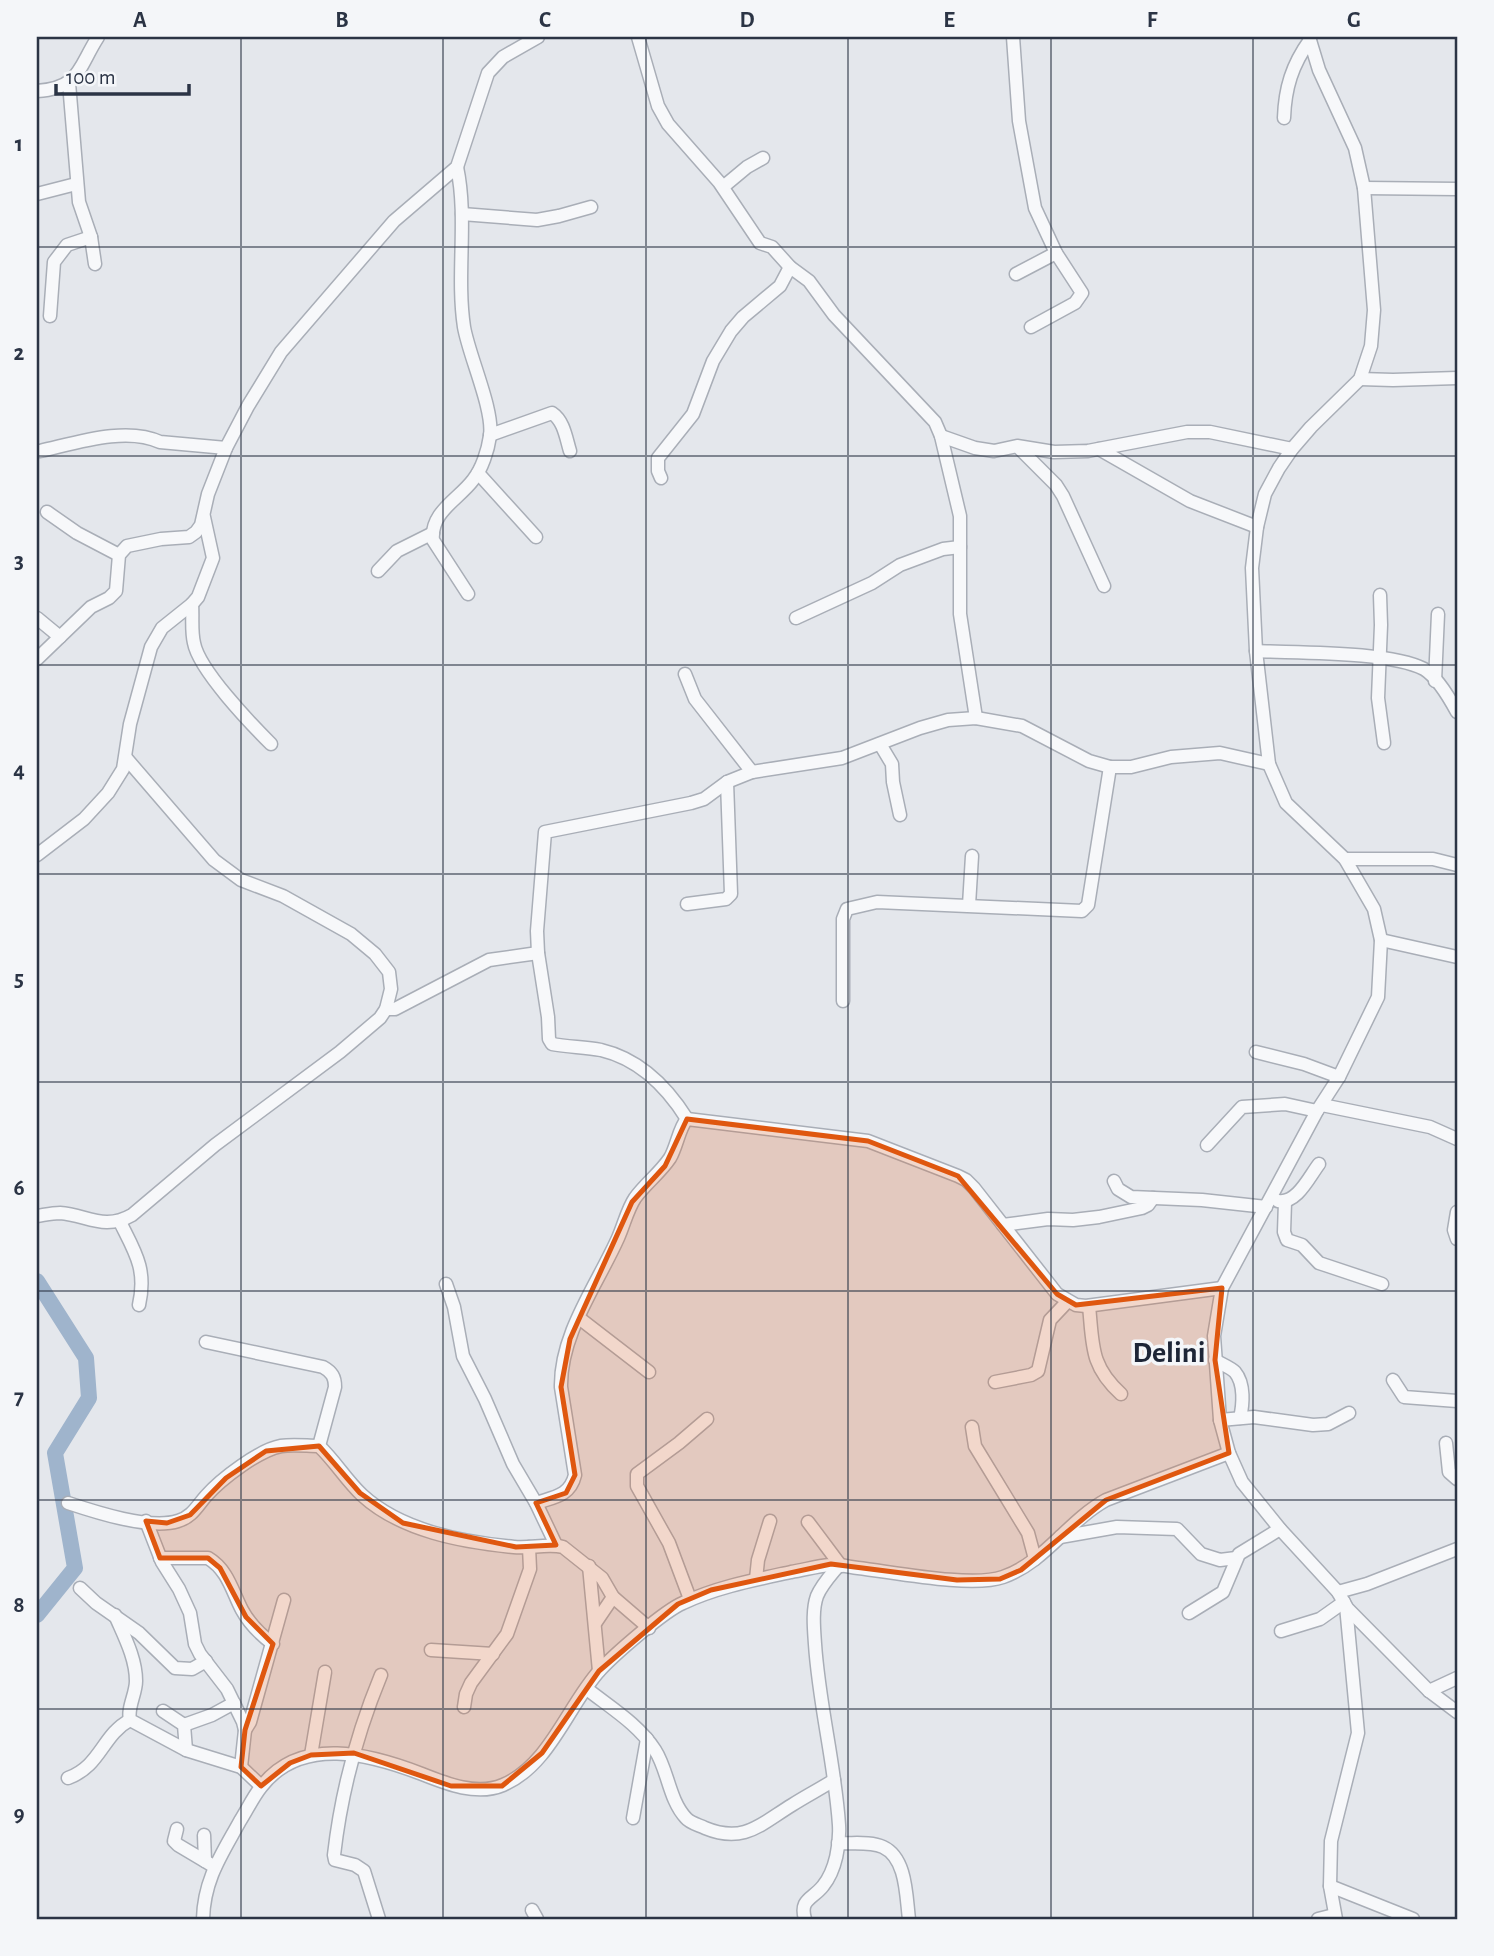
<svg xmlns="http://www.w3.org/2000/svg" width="1494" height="1956" font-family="'Alegreya Sans',sans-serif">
  <rect width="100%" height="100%" fill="#e4e7ec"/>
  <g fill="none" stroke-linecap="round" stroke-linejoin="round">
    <!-- river -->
    <polyline stroke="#9fb4cc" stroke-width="16" points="37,1281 86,1358 89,1398 55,1453 75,1568 37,1615"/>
    <defs>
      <g id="minor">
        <polyline points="638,37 658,106 668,124 719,182 760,243 772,247 790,267 809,281 834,315 935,422 941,436 960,516 960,614 976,718"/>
        <polyline points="1013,37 1019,121 1035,208 1056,253 1082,293 1075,303 1031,327"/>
        <polyline points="1309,37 1319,70 1355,148 1364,188 1374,310 1371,346 1360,379 1311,427 1292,449 1279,468 1265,494 1257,527 1252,568 1256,651 1269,764 1286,803 1345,859 1374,909 1381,940 1378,997 1339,1077 1317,1111 1222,1288 1214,1336 1220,1420 1229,1453 1242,1482 1280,1529 1338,1592 1346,1606 1358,1733 1331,1841 1330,1886 1336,1919"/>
        <polyline points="69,83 79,202 91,237 95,264"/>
        <path d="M37 91C80 88 78 68 98 37"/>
        <path d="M1284 118C1285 88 1292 65 1310 40"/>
        <path d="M457 167C468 219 456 274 464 327 469 356 494 410 490 436 488 450 482 469 473 480 459 499 430 512 433 540L468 594"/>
        <polyline points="723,187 747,167 763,158"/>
        <polyline points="1364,188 1457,189"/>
        <polyline points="37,194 76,184"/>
        <polyline points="462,214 537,220 559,216 591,207"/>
        <polyline points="1016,274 1056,253"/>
        <polyline points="50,316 54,262 67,245 91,237"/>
        <polyline points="1360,379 1393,380 1457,378"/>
        <path d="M490 435 552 413C564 421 566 438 570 451"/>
        <polyline points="941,436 975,448 994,451 1017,446 1054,452 1088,451 1187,432 1210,432 1292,449"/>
        <polyline points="1018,447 1056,485 1063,496 1104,586"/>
        <polyline points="1099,449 1190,501 1257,527"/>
        <path d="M40 451C76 443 126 426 160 442L226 448"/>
        <polyline points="478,473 536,537"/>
        <polyline points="661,478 658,471 658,458 693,414 713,361 731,331 743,317 780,286 790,267"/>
        <polyline points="47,512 77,533 119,555"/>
        <polyline points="378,571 397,551 433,533"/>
        <polyline points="1380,595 1381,625 1378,698 1384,743"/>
        <path d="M192 604C193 617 191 631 194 643 199 670 251 724 271 744"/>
        <polyline points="37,618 60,637"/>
        <polyline points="796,618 872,583 900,565 943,549 960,547"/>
        <path d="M1256 651C1297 653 1390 651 1424 669 1437 677 1450 699 1457 712"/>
        <polyline points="37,659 91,607 109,598 116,591 119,555 127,546 161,539 189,537 196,532 201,525 208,494 226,448 248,406 281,352 394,221 457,167 488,73 503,57 538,37"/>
        <polyline points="685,674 695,699 752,772"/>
        <polyline points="1435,681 1438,614"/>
        <polyline points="880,744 892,764 893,782 900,815"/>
        <polyline points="37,855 84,819 108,793 123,769 130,724 151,647 162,628 192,604 198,597 213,558 204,517"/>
        <polyline points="1345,859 1433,859 1457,865"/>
        <polyline points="687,904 726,899 731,894 727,782"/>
        <polyline points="969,905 972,856"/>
        <polyline points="1381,940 1457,957"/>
        <polyline points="843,1001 843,919 847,909 877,902 1082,911 1088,905 1110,767"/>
        <polyline points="386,1009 395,1009 489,960 538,953"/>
        <polyline points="1256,1052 1304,1064 1339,1077"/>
        <polyline points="1322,1105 1430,1127 1457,1139"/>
        <path d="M687 1119C667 1087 639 1059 601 1050 585 1047 568 1047 552 1044L549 1039 548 1017 538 953 537 931 545 832 691 803 704 799 727 782 752 772 842 758 920 728 948 720 976 718 1022 726 1089 761 1110 767H1131L1171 757 1220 753 1269 764"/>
        <polyline points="1207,1145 1242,1107 1285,1104 1317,1111"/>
        <polyline points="1114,1181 1118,1189 1131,1197 1202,1200 1266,1207"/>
        <path d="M1278 1201C1297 1204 1309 1177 1319 1164"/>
        <polyline points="1285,1202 1284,1232 1287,1240 1302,1245 1319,1263 1382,1284"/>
        <polyline points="1457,1212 1454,1230 1457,1239"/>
        <path d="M37 1216C44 1215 52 1213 60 1213 87 1215 104 1231 132 1215L215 1145 340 1052 380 1018 386 1009 391 989 389 972 375 954 351 934 283 896 241 880 214 860 126 758"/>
        <path d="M120 1222C135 1252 147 1269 139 1305"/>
        <polyline points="1003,1225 1048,1219 1073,1220 1099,1217 1142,1208 1148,1205 1153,1198"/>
        <polyline points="446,1284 454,1307 463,1356 485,1399 513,1464 536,1503 556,1545"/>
        <path d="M1089 1306C1093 1345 1090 1366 1121 1394"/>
        <polyline points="579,1318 649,1372"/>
        <path d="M206 1342 323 1367C332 1372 335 1377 335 1387L319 1446"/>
        <path d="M1215 1360C1221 1364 1230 1367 1235 1372 1245 1384 1243 1405 1240 1418"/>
        <polyline points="1393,1380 1404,1397 1457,1401"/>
        <polyline points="995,1382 1031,1375 1038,1371 1050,1320 1067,1302"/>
        <polyline points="1220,1420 1254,1417 1313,1425 1328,1424 1349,1413"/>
        <polyline points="972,1427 975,1446 1028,1533 1035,1559"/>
        <polyline points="1446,1443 1449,1472 1457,1479"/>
        <path d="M68 1503C95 1512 150 1530 178 1521 192 1517 197 1506 206 1496 221 1479 259 1450 281 1446 293 1444 307 1446 319 1446 335 1461 346 1480 362 1495 401 1531 462 1542 514 1547 530 1549 547 1543 563 1547L602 1578 613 1597 649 1628"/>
        <path d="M536 1503C554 1497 570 1496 575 1475L561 1387C560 1334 597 1285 618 1238 624 1225 627 1210 635 1198 645 1184 660 1173 670 1158 677 1146 679 1128 687 1119L868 1141 958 1176 966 1180 974 1188 1057 1294 1076 1305 1086 1306 1222 1288"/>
        <polyline points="146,1521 162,1562 179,1589 190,1613 195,1644 200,1654 227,1689 243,1722 245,1730 241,1767"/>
        <polyline points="808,1522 841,1566"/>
        <polyline points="1060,1537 1117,1527 1177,1529 1201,1554 1220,1560 1236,1558"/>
        <path d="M160 1558H208C228 1570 232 1591 242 1610 249 1623 261 1635 273 1644"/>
        <polyline points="589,1566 599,1671"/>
        <polyline points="756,1579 758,1560 770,1521"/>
        <polyline points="80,1588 96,1603 139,1633 175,1668 192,1669 206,1661"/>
        <polyline points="1338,1592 1367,1584 1457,1549"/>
        <polyline points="690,1599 669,1543 637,1486 637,1474 679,1443 707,1419"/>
        <polyline points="1346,1607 1429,1691 1457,1712"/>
        <polyline points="1189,1613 1223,1592 1239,1554 1280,1529"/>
        <path d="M115 1615C124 1636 136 1658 136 1681 136 1694 127 1708 130 1720L186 1750 241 1767 261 1786"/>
        <polyline points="596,1622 613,1597"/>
        <polyline points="1281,1631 1320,1619 1344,1602"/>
        <polyline points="431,1650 493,1654"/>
        <path d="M587 1689C611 1708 638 1724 655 1750 668 1770 669 1800 686 1818 690 1823 699 1825 705 1828 744 1844 761 1824 792 1805 806 1796 820 1789 834 1780"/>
        <polyline points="1429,1691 1457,1678"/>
        <polyline points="464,1707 466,1694 471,1683 507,1634 530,1569 529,1547"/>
        <polyline points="163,1711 184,1725 186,1750"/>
        <polyline points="184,1725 212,1715 234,1703"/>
        <polyline points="245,1730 250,1722 284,1600"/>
        <polyline points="311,1755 325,1672"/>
        <path d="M68 1778C101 1766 102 1735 130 1720"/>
        <polyline points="633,1818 647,1739"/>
        <polyline points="177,1829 174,1841 178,1845 215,1867"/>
        <polyline points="204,1835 205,1861"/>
        <path d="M838 1843C852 1844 870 1841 883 1847 907 1858 906 1897 909 1919"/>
        <polyline points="1330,1886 1413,1919"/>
        <polyline points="532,1910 537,1919"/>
        <path d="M203 1919C204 1879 222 1854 240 1821 247 1810 253 1797 261 1787 301 1735 370 1754 422 1774 447 1784 477 1796 503 1785 550 1765 568 1705 600 1670 615 1654 664 1611 683 1603 717 1587 754 1580 791 1572 804 1570 817 1566 830 1565 839 1564 849 1567 858 1568 893 1572 972 1588 1003 1577 1044 1563 1068 1521 1106 1500L1229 1453"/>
        <path d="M379 1919 364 1871 355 1865 335 1860 334 1855C341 1794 357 1733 381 1675"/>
        <path d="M805 1919C799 1899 813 1899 823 1886 836 1870 840 1844 839 1825 835 1764 819 1705 815 1644 814 1629 812 1610 817 1596 822 1584 831 1575 839 1565"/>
        <polyline points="1318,1919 1334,1915"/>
      </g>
    </defs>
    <!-- minor casing -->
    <use href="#minor" stroke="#a9aeb7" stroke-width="15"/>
    <!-- minor -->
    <use href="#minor" stroke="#f7f8fa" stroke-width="12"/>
  </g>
  <!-- marked area -->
  <path fill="#df570f" fill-opacity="0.2" stroke="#df570f" stroke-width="5" stroke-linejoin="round" d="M687 1119 868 1141 958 1176 1057 1294 1076 1305 1222 1288 1215 1360 1229 1453 1106 1500 1021 1570 1000 1579 957 1580 831 1564 711 1590 678 1604 599 1671 542 1753 502 1786H451L354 1753 311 1755 290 1763 261 1786 241 1767 245 1730 273 1644 246 1617 220 1568 208 1558H160L146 1521 167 1523 190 1515 226 1478 266 1451 319 1446 360 1493 403 1523 516 1547 556 1545 536 1503 566 1493 575 1475 561 1387 570 1339 632 1202 665 1166Z"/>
  <!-- grid -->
  <path fill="none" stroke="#2b3445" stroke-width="2" stroke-opacity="0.55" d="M241 37V1919M443 37V1919M646 37V1919M848 37V1919M1051 37V1919M1253 37V1919M37 247H1457M37 456H1457M37 665H1457M37 874H1457M37 1082H1457M37 1291H1457M37 1500H1457M37 1709H1457"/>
  <g text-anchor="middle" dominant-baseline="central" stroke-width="7" stroke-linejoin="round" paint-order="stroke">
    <!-- quarter labels -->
    <g font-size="30" font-weight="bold" fill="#1d2536" stroke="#f4f6f9">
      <text x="1169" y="1353">Delini</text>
    </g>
  </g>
  <!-- border -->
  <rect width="1494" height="1956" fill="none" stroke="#f4f6f9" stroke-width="77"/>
  <!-- scale -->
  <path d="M56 84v10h133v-10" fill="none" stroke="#2b3445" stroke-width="3.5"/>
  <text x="66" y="84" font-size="21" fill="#2b3445" stroke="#f4f6f9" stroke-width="5" paint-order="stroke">100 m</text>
  <rect x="38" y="38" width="1418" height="1880" fill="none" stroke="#2b3445" stroke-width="2.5"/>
  <g font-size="23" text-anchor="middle" font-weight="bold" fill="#2b3445">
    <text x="140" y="27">A</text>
    <text x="342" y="27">B</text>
    <text x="545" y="27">C</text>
    <text x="747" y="27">D</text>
    <text x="949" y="27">E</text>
    <text x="1152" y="27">F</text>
    <text x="1354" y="27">G</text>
    <text x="19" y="151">1</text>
    <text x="19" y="360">2</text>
    <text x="19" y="568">3</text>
    <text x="19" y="777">4</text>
    <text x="19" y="986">5</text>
    <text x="19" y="1195">6</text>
    <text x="19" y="1404">7</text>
    <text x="19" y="1612">8</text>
    <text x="19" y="1821">9</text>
  </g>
</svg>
